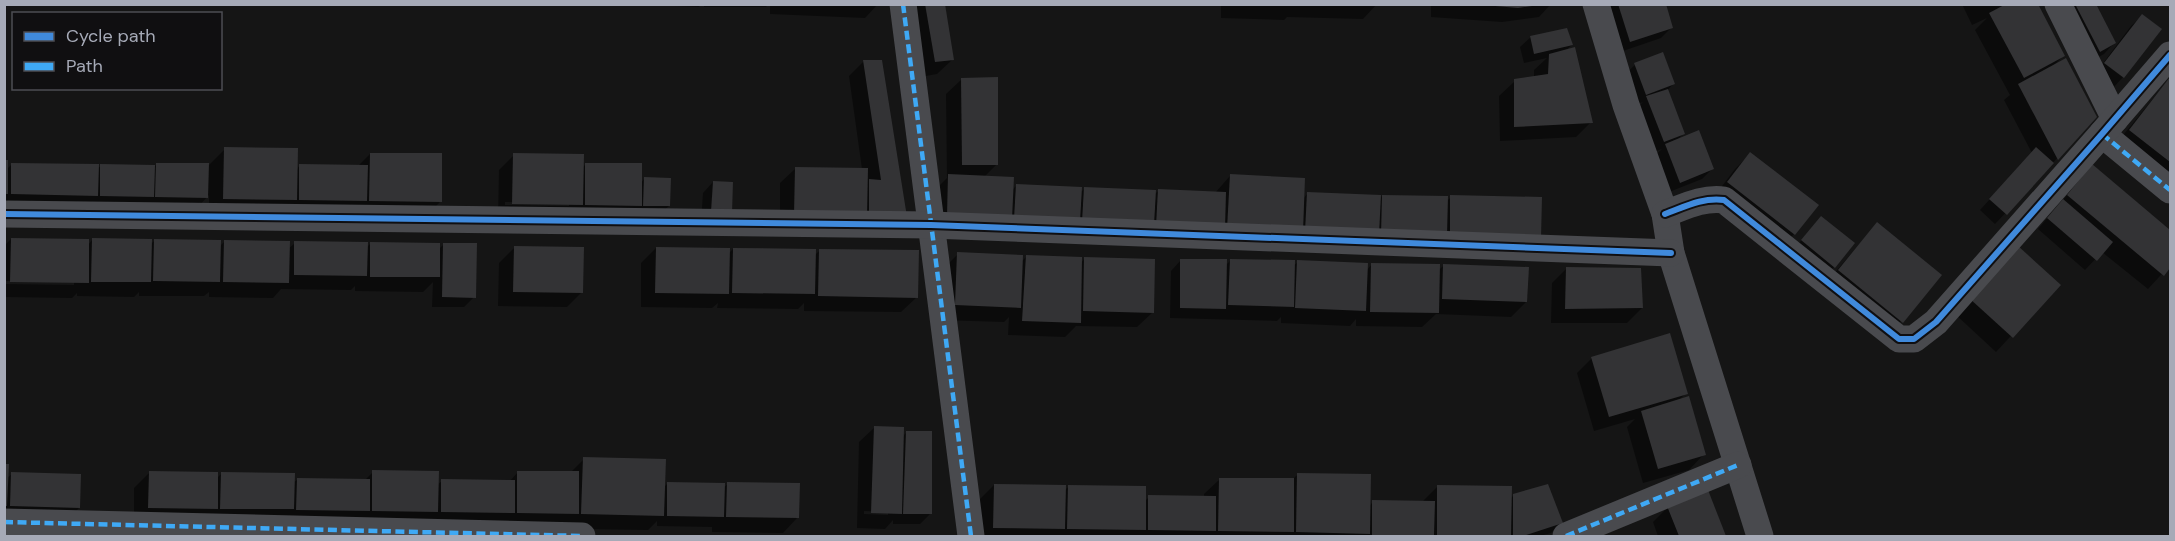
<svg xmlns="http://www.w3.org/2000/svg" width="2175" height="541" font-family="'DM Sans',sans-serif">
  <rect width="100%" height="100%" fill="#151515"/>
  <!-- shadow -->
  <g fill="#0007" fill-rule="evenodd">
    <polygon points="627,4 701,4 699,7"/>
    <polygon points="704,4 769,4 766,7 704,7"/>
    <polygon points="770,4 878,4 865,18 770,14"/>
    <polygon points="908,4 944,4 953,59 937,74 920,77"/>
    <polygon points="1221,4 1377,4 1363,19 1287,17 1284,20 1221,18"/>
    <polygon points="1431,4 1551,4 1539,17 1502,22 1431,17"/>
    <polygon points="1605,4 1664,4 1672,27 1661,38 1620,52"/>
    <polygon points="1962,4 2036,4 2063,56 2053,66 2096,117 1995,224 1980,210 2032,153 2004,100 2010,95 1975,30 1987,18 1972,25"/>
    <polygon points="2062,4 2094,4 2114,43 2104,54 2089,62"/>
    <polygon points="2142,16 2123,77 2113,88 2095,74 2131,26"/>
    <polygon points="1531,37 1572,45 1565,51 1591,122 1576,137 1500,141 1499,96 1515,81 1534,77 1534,70 1547,58 1524,63 1520,47"/>
    <polygon points="1662,54 1673,84 1667,91 1683,134 1677,140 1712,169 1702,179 1669,192 1655,155 1662,149 1654,152 1637,108 1643,102 1635,105 1624,75 1635,65"/>
    <polygon points="864,61 891,231 780,230 780,183 796,168 862,169 849,76"/>
    <polygon points="2170,78 2170,188 2115,145"/>
    <polygon points="962,79 997,164 984,177 1012,190 1016,186 1080,193 1085,188 1154,195 1159,190 1215,193 1230,176 1303,199 1308,193 1379,200 1382,196 1446,202 1451,197 1539,237 932,231 934,191 947,178 946,94"/>
    <polygon points="225,149 297,169 300,165 358,166 370,154 440,202 425,217 209,213 209,195 197,208 4,209 4,161 7,169 12,164 97,169 101,166 209,165"/>
    <polygon points="1750,154 1817,206 1794,234 1779,249 1713,198 1735,169"/>
    <path d="M514 155 582 168 586 164 641 183 644 179 669 206 658 216 498 218 499 170ZM505 202 569 203V206L505 205Z"/>
    <polygon points="2092,166 2170,232 2170,265 2148,289 2102,252 2085,270 2038,229"/>
    <polygon points="713,182 732,183 701,222 703,193"/>
    <polygon points="1821,218 1834,267 1824,277 1792,251"/>
    <polygon points="1877,224 1940,276 1887,337 1824,285"/>
    <polygon points="11,239 88,245 92,240 150,245 154,241 219,247 224,242 288,249 295,243 366,248 371,243 439,249 444,244 474,297 464,307 432,307 433,282 423,292 355,291 355,286 351,290 281,289 273,298 209,297 209,292 204,296 139,296 139,292 134,297 77,296 77,293 72,298 4,297 4,284 74,285 74,281 4,281 4,246"/>
    <polygon points="514,248 582,292 567,307 498,306 499,263"/>
    <polygon points="656,248 728,254 733,249 814,256 820,250 917,297 901,312 804,311 804,303 798,309 717,308 718,303 712,308 641,307 641,263"/>
    <polygon points="958,254 1021,262 1026,257 1081,263 1084,259 1153,312 1137,327 1076,326 1065,337 1008,335 1009,317 1004,322 940,320 943,269"/>
    <polygon points="1181,260 1225,266 1230,261 1293,266 1298,262 1367,270 1372,264 1438,271 1444,265 1526,302 1511,317 1436,314 1422,327 1356,326 1356,319 1350,326 1281,323 1281,317 1277,321 1170,318 1171,271"/>
    <polygon points="2002,262 2058,285 1996,352 1955,314"/>
    <polygon points="1567,268 1642,308 1627,323 1551,323 1552,283"/>
    <polygon points="1592,358 1686,393 1678,401 1704,454 1689,470 1643,483 1627,427 1635,419 1594,431 1577,373"/>
    <path d="M875 427 903 436 907 432 930 514 920 524H893V520L885 529 857 528 859 442ZM864 511 888 512V515L864 514Z"/>
    <polygon points="584,459 663,488 668,483 723,488 728,484 798,517 783,533 712,532 712,527 657,526 657,521 648,530 134,522 134,488 149,473 217,478 221,474 293,483 298,479 365,480 373,472 437,485 442,481 509,482 518,472 570,473"/>
    <polygon points="4,466 6,479 12,474 79,508 64,523 4,521"/>
    <polygon points="1298,474 1369,506 1373,502 1422,502 1438,486 1510,499 1514,495 1561,523 1551,533 1540,536 979,536 979,500 994,485 1064,491 1069,486 1145,501 1149,497 1204,498 1204,494 1220,479 1292,480"/>
    <polygon points="1707,492 1724,536 1658,536 1653,522 1668,507"/>
  </g>
  <!-- building -->
  <g fill="#333335">
    <polygon points="925,4 945,4 954,60 935,62"/>
    <polygon points="1496,4 1532,4 1532,6 1518,8 1495,6"/>
    <polygon points="1618,4 1666,4 1673,28 1630,42"/>
    <polygon points="2006,4 2038,4 2065,56 2024,78 1989,13"/>
    <polygon points="2075,4 2096,4 2116,43 2100,52"/>
    <polygon points="2142,14 2162,29 2124,78 2104,63"/>
    <polygon points="1567,28 1573,45 1534,54 1530,36"/>
    <polygon points="1575,47 1593,123 1514,127 1514,79 1548,74 1549,54"/>
    <polygon points="1663,52 1675,84 1646,95 1634,63"/>
    <polygon points="2066,58 2097,117 2058,160 2018,84"/>
    <polygon points="863,60 882,60 907,217 869,216 869,179 881,180"/>
    <polygon points="998,77 998,165 962,165 961,78"/>
    <polygon points="2170,77 2170,162 2129,130"/>
    <polygon points="1668,89 1685,134 1664,142 1646,96"/>
    <polygon points="1699,130 1714,169 1680,183 1665,144"/>
    <polygon points="224,147 298,148 297,200 223,199"/>
    <polygon points="2036,147 2054,163 2007,215 1989,199"/>
    <polygon points="1750,152 1819,205 1795,235 1727,182"/>
    <polygon points="370,153 442,153 442,202 369,201"/>
    <polygon points="513,153 584,154 583,205 512,204"/>
    <rect x="4" y="160" width="4" height="34"/>
    <polygon points="11,163 99,164 98,196 11,194"/>
    <polygon points="156,163 209,163 208,198 155,197"/>
    <polygon points="585,163 642,163 642,206 585,205"/>
    <polygon points="100,164 155,165 154,197 100,196"/>
    <polygon points="299,164 368,165 367,201 299,200"/>
    <polygon points="2092,164 2170,230 2170,268 2164,276 2067,195"/>
    <polygon points="795,167 868,168 867,216 794,215"/>
    <polygon points="948,174 1014,177 1012,219 947,216"/>
    <polygon points="1230,174 1305,178 1303,232 1227,229"/>
    <polygon points="644,177 671,178 670,206 643,206"/>
    <polygon points="713,181 733,182 732,213 711,212"/>
    <polygon points="1016,184 1082,187 1080,222 1014,219"/>
    <polygon points="1084,187 1156,190 1154,225 1082,222"/>
    <polygon points="1158,189 1226,192 1225,229 1156,226"/>
    <polygon points="1307,192 1381,195 1379,235 1305,232"/>
    <polygon points="1382,195 1448,196 1447,236 1381,235"/>
    <polygon points="1450,195 1542,197 1541,238 1450,236"/>
    <polygon points="2063,199 2113,242 2097,261 2047,218"/>
    <polygon points="1821,216 1855,243 1835,268 1801,240"/>
    <polygon points="1877,222 1942,275 1903,323 1838,270"/>
    <polygon points="11,238 89,239 89,283 10,282"/>
    <polygon points="92,238 152,239 151,282 91,282"/>
    <polygon points="154,239 221,240 220,282 153,281"/>
    <polygon points="224,240 290,241 289,283 223,282"/>
    <polygon points="294,241 368,242 367,276 294,275"/>
    <polygon points="370,242 440,243 440,277 370,277"/>
    <polygon points="443,243 477,243 476,298 442,297"/>
    <polygon points="2017,245 2061,285 2013,338 1969,298"/>
    <polygon points="514,246 584,247 583,293 513,292"/>
    <polygon points="656,247 730,248 729,294 655,293"/>
    <polygon points="733,248 816,249 815,294 732,293"/>
    <polygon points="819,249 919,250 918,298 818,296"/>
    <polygon points="957,252 1023,255 1021,308 955,305"/>
    <polygon points="1026,255 1082,257 1081,323 1022,321"/>
    <polygon points="1084,257 1155,259 1154,313 1083,311"/>
    <polygon points="1180,259 1227,259 1226,309 1180,308"/>
    <polygon points="1230,259 1295,260 1294,307 1228,305"/>
    <polygon points="1297,260 1368,263 1366,311 1295,308"/>
    <polygon points="1371,263 1440,264 1439,313 1370,312"/>
    <polygon points="1443,264 1529,267 1527,302 1442,299"/>
    <polygon points="1566,267 1641,268 1643,308 1565,309"/>
    <polygon points="1670,333 1688,394 1609,417 1591,357"/>
    <polygon points="1689,396 1706,455 1658,469 1641,411"/>
    <polygon points="874,426 904,427 902,514 871,513"/>
    <polygon points="906,431 932,431 932,514 903,514"/>
    <polygon points="583,457 666,459 664,516 581,514"/>
    <polygon points="4,464 9,464 7,506 4,506"/>
    <polygon points="372,470 439,471 438,512 372,511"/>
    <polygon points="149,471 218,472 218,509 148,508"/>
    <polygon points="517,471 579,471 579,514 517,513"/>
    <polygon points="11,472 81,474 80,508 10,506"/>
    <polygon points="221,472 295,473 294,509 220,509"/>
    <polygon points="1297,473 1371,474 1370,534 1296,532"/>
    <polygon points="297,478 370,479 370,511 296,510"/>
    <polygon points="1219,478 1294,478 1294,532 1218,531"/>
    <polygon points="441,479 515,480 515,513 441,512"/>
    <polygon points="667,482 725,483 724,517 667,516"/>
    <polygon points="727,482 800,483 799,518 726,517"/>
    <polygon points="994,484 1066,485 1065,529 993,528"/>
    <polygon points="1548,484 1563,523 1523,536 1513,536 1513,494"/>
    <polygon points="1068,485 1146,486 1146,530 1067,529"/>
    <polygon points="1437,485 1512,486 1511,536 1437,535"/>
    <polygon points="1708,490 1726,536 1679,536 1667,506"/>
    <polygon points="1148,495 1216,496 1216,531 1148,530"/>
    <polygon points="1372,500 1435,501 1434,535 1372,535"/>
  </g>
  <g fill="none" stroke-linecap="round" stroke-linejoin="round">
    <!-- minor -->
    <g stroke="#494a4e" stroke-width="27">
      <polyline points="903,4 971,536"/>
      <polyline points="1596,4 1626,105 1665,214 1671,253 1760,536"/>
      <polyline points="2058,4 2115,119"/>
      <polyline points="2102,134 2170,190"/>
      <polyline points="4,214 931,225 1671,253"/>
      <path d="M1665 214C1684 207 1703 197 1724 200L1899 339H1914L1936 322 2102 134 2170 55"/>
      <polyline points="4,522 582,536"/>
      <polyline points="1566,536 1738,465"/>
    </g>
    <!-- quiet -->
    <g stroke="#3fa9f5" stroke-width="4.5" stroke-dasharray="9 4.5" stroke-linecap="butt">
      <polyline points="903,4 971,536"/>
      <polyline points="2102,134 2170,190"/>
      <polyline points="4,522 582,536"/>
      <polyline points="1566,536 1738,465"/>
    </g>
    <defs>
      <g id="cycleway">
        <polyline points="4,214 931,225 1671,253"/>
        <path d="M1665 214C1684 207 1703 197 1724 200L1899 339H1914L1936 322 2102 134 2170 55"/>
      </g>
    </defs>
    <!-- cycleway casing -->
    <use href="#cycleway" stroke="#100f11" stroke-width="10"/>
    <!-- cycleway -->
    <use href="#cycleway" stroke="#408adc" stroke-width="6"/>
  </g>
  <!-- border -->
  <rect width="2175" height="541" fill="none" stroke="#a6aab7" stroke-width="12"/>
  <!-- legend -->
  <rect x="12" y="12" width="210" height="78" fill="#100f11" stroke="#4c4d53" stroke-width="1.5"/>
  <rect x="24" y="32" width="30" height="9" fill="#408adc" stroke="#4c4d53" stroke-width="1.5"/>
  <text x="66" y="42" font-size="18" fill="#a6aab7">Cycle path</text>
  <rect x="24" y="62" width="30" height="9" fill="#3fa9f5" stroke="#4c4d53" stroke-width="1.5"/>
  <text x="66" y="72" font-size="18" fill="#a6aab7">Path</text>
</svg>
